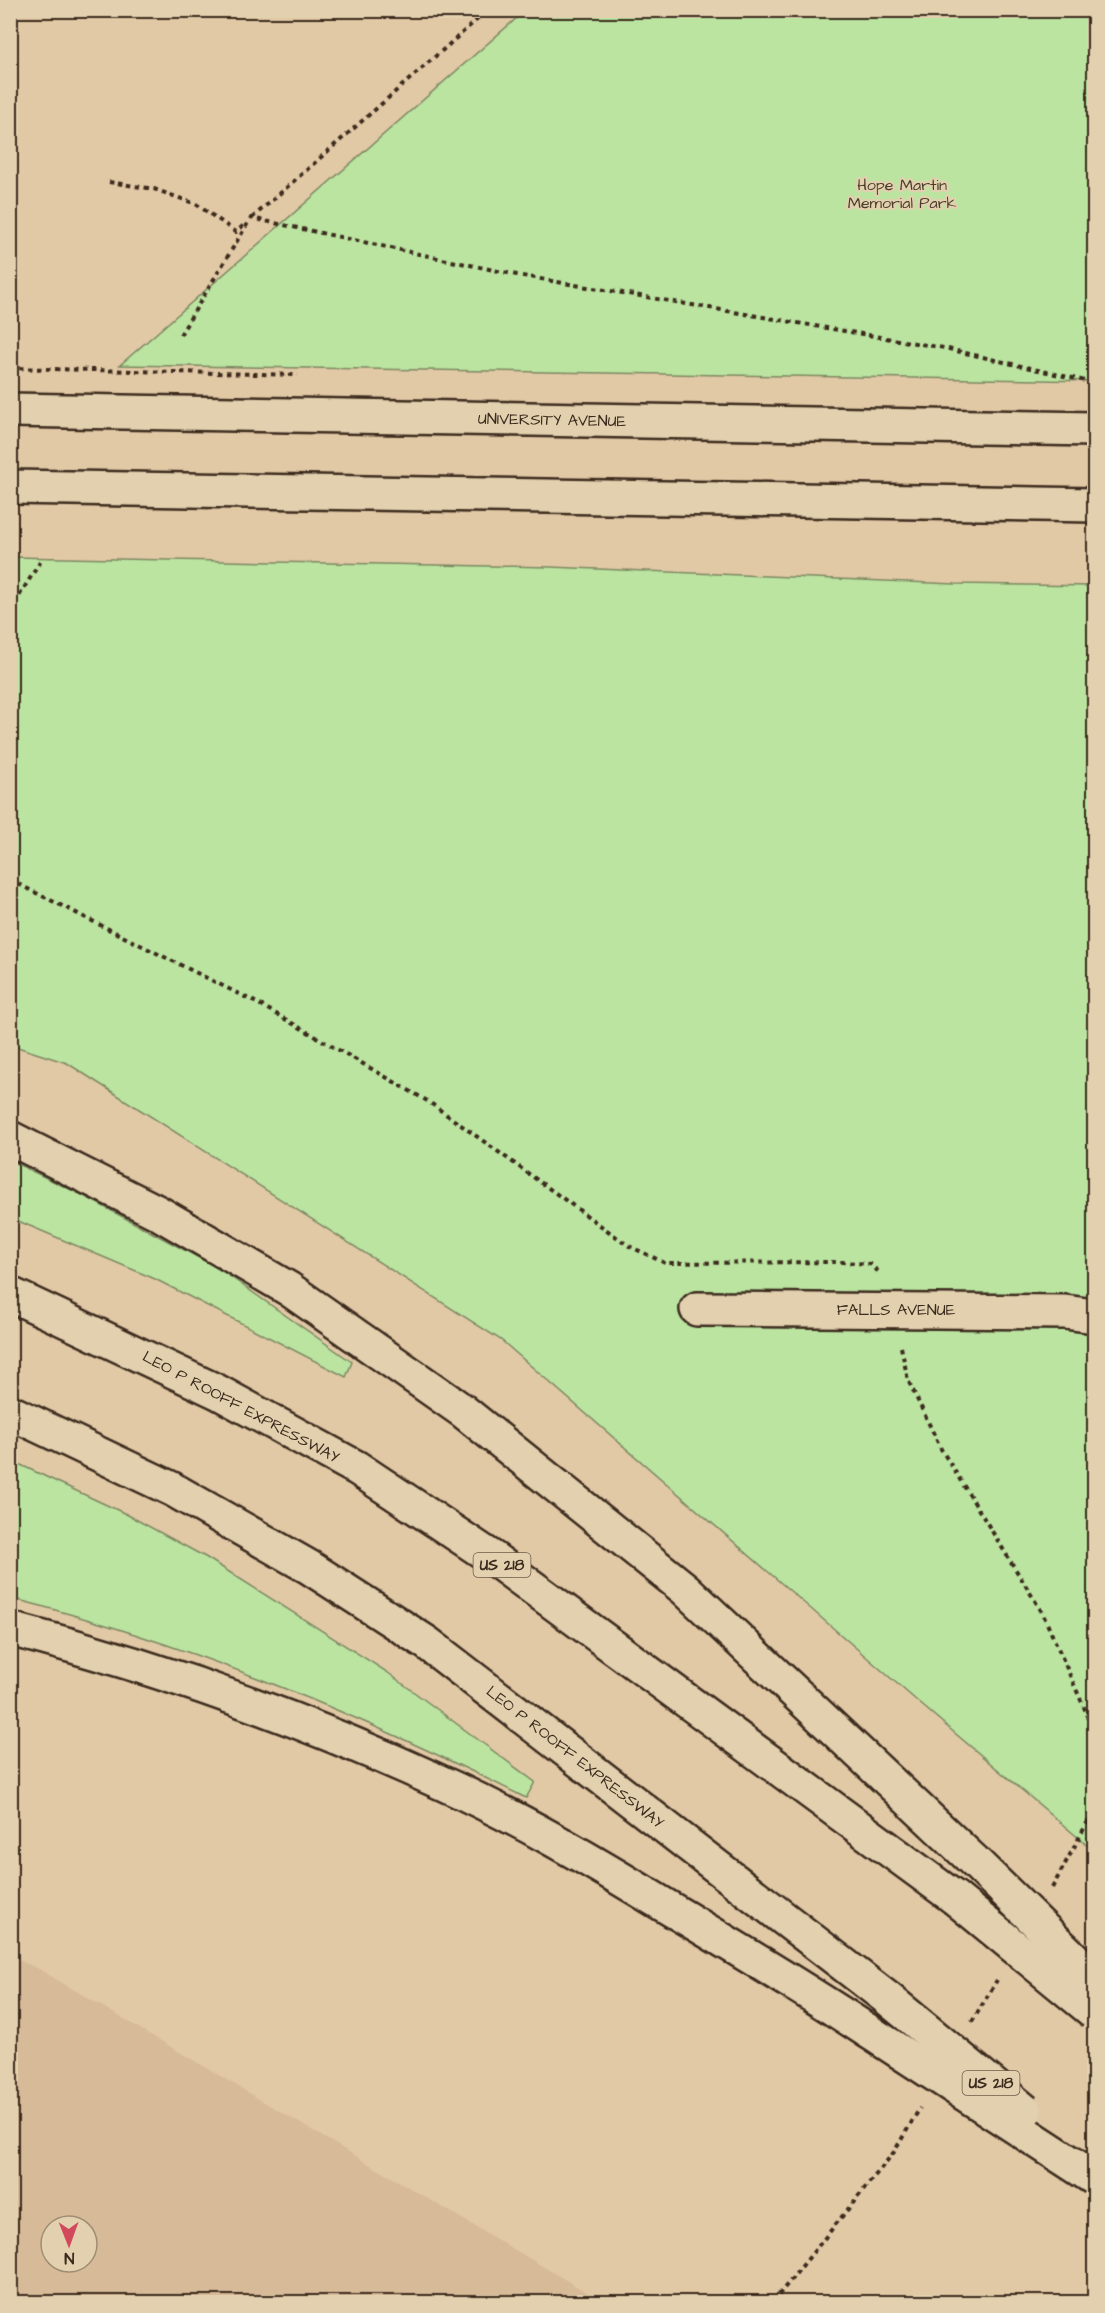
<svg xmlns="http://www.w3.org/2000/svg" width="1105" height="2313" font-family="'Architects Daughter',sans-serif">
  <rect width="100%" height="100%" fill="#e2c9a6"/>
  <filter id="ink" filterUnits="userSpaceOnUse"><feTurbulence type="fractalNoise" baseFrequency=".0167" numOctaves="2"/><feDisplacementMap in="SourceGraphic" scale="12" xChannelSelector="R" yChannelSelector="G"/><feConvolveMatrix kernelMatrix="1 2 1 2 8 2 1 2 1" color-interpolation-filters="sRGB"/></filter>
  <g filter="url(#ink)">
    <!-- built -->
    <path fill="#d7ba98" fill-rule="evenodd" d="M11 1957 37 1968 603 2302H11ZM51 2226H87V2262H51Z"/>
    <!-- green -->
    <g fill="#bbe4a1" stroke="#7b8760" stroke-width="1.5">
      <polygon points="526,10 1094,11 1094,381 120,365"/>
      <polygon points="11,557 550,567 955,584 1094,586 1094,1851 924,1707 501,1340 67,1063 11,1045"/>
      <polygon points="11,1161 84,1196 218,1268 352,1362 346,1377 155,1279 11,1218"/>
      <path d="M10 1460 126 1514 207 1558 387 1672 535 1782 526 1798C361 1715 190 1644 11 1598Z"/>
    </g>
    <g fill="none" stroke-linecap="round" stroke-linejoin="round">
      <defs>
        <polyline id="minor" points="697,1309 1065,1312 1094,1316"/>
        <g id="primary">
          <polyline points="10,410 1094,429"/>
          <polyline points="10,487 1094,505"/>
        </g>
        <g id="motorway">
          <polyline points="10,1138 157,1212 289,1289 463,1411 685,1589 974,1861"/>
          <polyline points="10,1294 218,1392 357,1468 494,1559 955,1898"/>
          <polyline points="10,1412 172,1489 309,1567 427,1643 887,1998"/>
          <path d="M10 1629C159 1667 303 1719 442 1783 519 1818 592 1861 664 1905 733 1946 801 1987 868 2031"/>
        </g>
      </defs>
      <!-- minor casing -->
      <use href="#minor" stroke="#3b2a1e" stroke-width="38"/>
      <!-- primary casing -->
      <use href="#primary" stroke="#3b2a1e" stroke-width="38"/>
      <!-- motorway casing -->
      <use href="#motorway" stroke="#3b2a1e" stroke-width="38"/>
      <!-- path -->
      <g stroke="#3b2a1e" stroke-width="4" stroke-dasharray="4.5 4.5" stroke-linecap="butt">
        <polyline points="109,182 154,189 196,204 236,232 246,223"/>
        <polyline points="252,218 488,10"/>
        <polyline points="180,335 251,218 517,275 944,348 1094,383"/>
        <polyline points="10,368 298,375"/>
        <polyline points="10,611 40,562"/>
        <polyline points="10,880 259,1004 429,1102 629,1246 665,1263 842,1262 870,1264 881,1274"/>
        <polyline points="901,1347 908,1380 941,1449 1042,1612 1087,1714 1094,1759"/>
        <polyline points="1052,1888 1093,1812 1094,1791"/>
        <polyline points="972,2022 997,1980"/>
        <polyline points="773,2302 894,2152 920,2108"/>
      </g>
      <!-- minor -->
      <use href="#minor" stroke="#e2d0ae" stroke-width="33"/>
      <!-- primary -->
      <use href="#primary" stroke="#e2d0ae" stroke-width="33"/>
      <!-- motorway -->
      <use href="#motorway" stroke="#e2d0ae" stroke-width="33"/>
      <defs>
        <g id="motorway-bridge">
          <polyline points="974,1861 1094,1978"/>
          <polyline points="955,1898 1094,2012"/>
          <polyline points="887,1998 1025,2111"/>
          <polyline points="868,2031 1094,2178"/>
        </g>
      </defs>
      <!-- motorway-bridge casing -->
      <use href="#motorway-bridge" stroke="#3b2a1e" stroke-width="38" stroke-linecap="butt"/>
      <!-- motorway-bridge -->
      <use href="#motorway-bridge" stroke="#e2d0ae" stroke-width="33"/>
    </g>
  </g>
  <g text-anchor="middle" dominant-baseline="central" stroke-width="4.5" stroke-linejoin="round" paint-order="stroke">
    <!-- shield labels -->
    <g fill="#e2d0ae" stroke="#6d5c49" stroke-width="1.5">
      <rect x="473.5" y="1553" width="57" height="24" rx="4.5"/>
      <rect x="962.5" y="2071" width="57" height="24" rx="4.5"/>
    </g>
    <g font-size="15" font-weight="bold" fill="#3b2a1e">
      <text x="502" y="1565">US 218</text>
      <text x="991" y="2083">US 218</text>
    </g>
    <!-- park labels -->
    <g font-size="16" fill="#483d2b" stroke="#e2d0ae">
      <text x="902" y="185">Hope Martin<tspan x="902" dy="18">Memorial Park</tspan></text>
    </g>
    <!-- street labels -->
    <g font-size="16" fill="#3b2a1e" stroke="#e2d0ae">
      <text transform="translate(552 420) rotate(1)">UNIVERSITY AVENUE</text>
      <text x="896" y="1310">FALLS AVENUE</text>
      <text transform="translate(241 1407) rotate(28)">LEO P ROOFF EXPRESSWAY</text>
      <text transform="translate(575 1757) rotate(38)">LEO P ROOFF EXPRESSWAY</text>
    </g>
  </g>
  <!-- margin -->
  <rect width="1105" height="2313" fill="none" stroke="#e2d0ae" stroke-width="36"/>
  <rect x="18" y="18" width="1069" height="2277" fill="none" stroke="#3b2a1e" stroke-width="2" filter="url(#ink)"/>
  <!-- north arrow -->
  <g transform="translate(69 2244) rotate(179)"><circle r="28" fill="#e2d0ae" stroke="#9f8e74" stroke-width="1.5"/>
  <path d="M0-4.5L10 22L0 15L-10 22Z" fill="#d1495b"/>
  <text y="-9" font-size="16" font-weight="bold" text-anchor="middle" fill="#3b2a1e">N</text>
  </g>
</svg>
